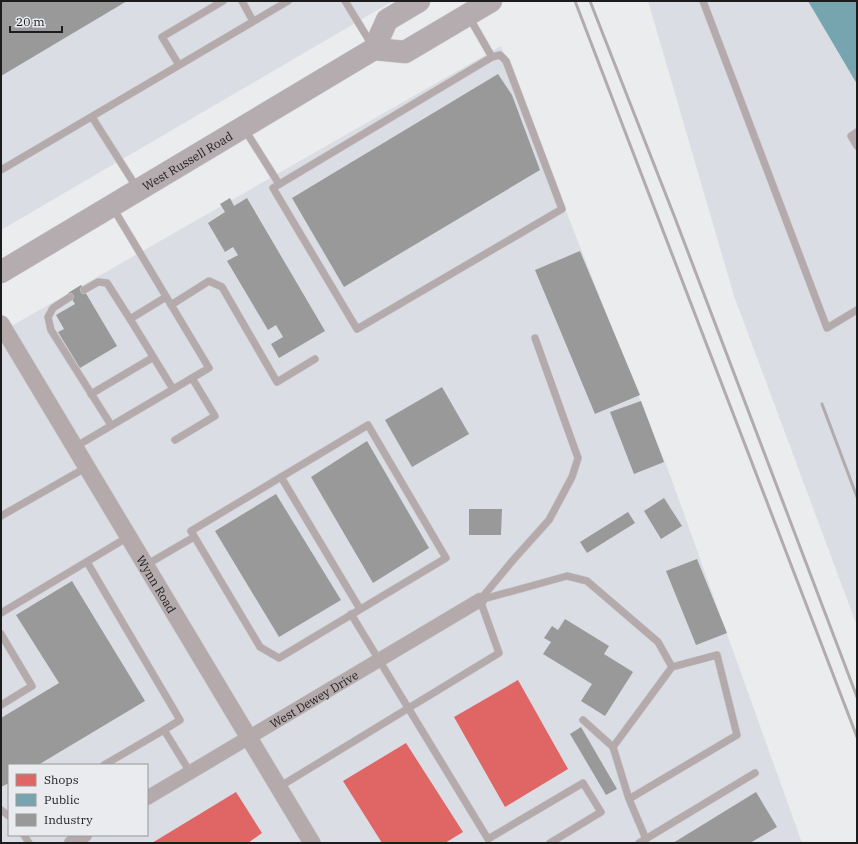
<svg xmlns="http://www.w3.org/2000/svg" width="858" height="844" font-family="'IBM Plex Serif',serif">
  <rect width="100%" height="100%" fill="#ebeced"/>
  <!-- built -->
  <g fill="#dadde3" fill-rule="evenodd">
    <polygon points="1,1 393,1 1,230"/>
    <polygon points="648,1 857,1 857,626 734,296"/>
    <path d="M501 46 670 475 802 843H1V332ZM9 765H147V835H9Z"/>
  </g>
  <!-- shops -->
  <g fill="#e06666">
    <polygon points="518,680 568,769 505,807 454,717"/>
    <polygon points="406,743 463,832 445,843 382,843 343,781"/>
    <polygon points="236,792 262,833 248,843 152,843"/>
  </g>
  <!-- public -->
  <polygon fill="#76a5af" points="808,1 857,1 857,84"/>
  <!-- industry -->
  <g fill="#999">
    <polygon points="1,1 127,1 1,76"/>
    <polygon points="498,74 512,95 540,170 344,287 292,198"/>
    <polygon points="230,198 234,206 247,198 325,331 279,358 271,344 283,337 276,325 268,330 227,261 238,255 233,247 225,252 208,223 225,212 220,204"/>
    <polygon points="580,251 640,395 595,414 535,270"/>
    <polygon points="81,285 117,346 80,368 58,332 64,329 56,315 75,304 68,293"/>
    <polygon points="442,387 469,434 412,467 385,420"/>
    <polygon points="641,401 664,462 634,474 610,412"/>
    <polygon points="367,441 429,548 373,583 311,477"/>
    <polygon points="276,494 341,600 279,637 215,531"/>
    <polygon points="664,498 682,526 661,539 644,511"/>
    <polygon points="469,509 502,509 501,535 469,535"/>
    <polygon points="628,512 635,523 587,553 580,542"/>
    <polygon points="697,559 727,633 696,645 666,571"/>
    <polygon points="72,581 145,701 38,765 9,765 9,783 1,787 1,718 59,683 16,615"/>
    <polygon points="565,619 609,646 604,654 633,672 605,716 581,701 592,684 543,654 551,642 544,638 552,626 558,630"/>
    <polygon points="581,727 617,789 606,795 570,734"/>
    <polygon points="756,792 777,827 750,843 673,843"/>
  </g>
  <g fill="none" stroke-linecap="round" stroke-linejoin="round">
    <defs>
      <g id="service">
        <polyline points="242,1 253,21"/>
        <polyline points="345,1 372,45"/>
        <polyline points="703,1 827,328 857,310"/>
        <polyline points="469,17 492,57 273,188 357,329 562,209 506,61 500,55 492,57"/>
        <polyline points="179,65 162,37 223,1"/>
        <polyline points="92,117 137,188"/>
        <polyline points="245,130 279,184"/>
        <polyline points="857,132 851,136 857,146"/>
        <polyline points="1,170 288,1"/>
        <polyline points="84,290 98,282 107,283 130,319 173,389"/>
        <polyline points="70,297 53,308 48,317 51,330 111,425"/>
        <polyline points="171,305 209,281 222,287 277,382 315,359"/>
        <polyline points="130,319 166,297"/>
        <polyline points="91,394 152,358"/>
        <polygon points="368,425 446,558 279,658 260,647 191,531"/>
        <polyline points="175,440 215,416 192,378"/>
        <polyline points="75,447 209,368 113,208"/>
        <polyline points="281,477 360,609"/>
        <polyline points="1,516 87,467"/>
        <polyline points="87,562 180,720 164,730"/>
        <polyline points="146,565 194,537"/>
        <polyline points="480,600 514,559 549,520 572,477 578,458 535,338"/>
        <polyline points="480,600 567,576 587,581 658,642 672,667"/>
        <polyline points="1,613 128,537"/>
        <polyline points="351,614 488,839 583,783 601,812 550,843"/>
        <polyline points="1,634 32,686 1,705"/>
        <polyline points="583,720 613,747"/>
        <polyline points="104,765 164,730 190,772"/>
        <polyline points="279,787 499,653 480,600"/>
        <polyline points="629,799 737,735 717,655 672,667 613,747 629,799 646,839"/>
        <polyline points="1,810 9,816"/>
        <polyline points="24,835 29,843"/>
        <polyline points="639,843 755,773"/>
      </g>
      <g id="minor">
        <path id="s1" d="M147 798 480 600"/>
        <polyline points="71,843 85,835"/>
      </g>
      <g id="tertiary">
        <path id="s2" d="M1 324 312 843"/>
      </g>
      <g id="primary">
        <polyline points="374,49 405,52 491,1"/>
        <path id="s3" d="M1 272 374 49 387 20 419 1"/>
      </g>
    </defs>
    <!-- service casing -->
    <use href="#service" stroke="#c6c7c8" stroke-width="8"/>
    <!-- minor casing -->
    <use href="#minor" stroke="#c6c7c8" stroke-width="15"/>
    <!-- tertiary casing -->
    <use href="#tertiary" stroke="#c6c7c8" stroke-width="18"/>
    <!-- primary casing -->
    <use href="#primary" stroke="#c6c7c8" stroke-width="23"/>
    <!-- service -->
    <use href="#service" stroke="#b4aaac" stroke-width="7"/>
    <!-- minor -->
    <use href="#minor" stroke="#b4aaac" stroke-width="14"/>
    <!-- tertiary -->
    <use href="#tertiary" stroke="#b4aaac" stroke-width="17"/>
    <!-- primary -->
    <use href="#primary" stroke="#b5acaf" stroke-width="22"/>
    <!-- rail -->
    <g stroke="#b0acad" stroke-width="3">
      <polyline points="575,1 857,737"/>
      <polyline points="590,1 675,218 857,697"/>
      <polyline points="822,404 857,497"/>
    </g>
  </g>
  <g text-anchor="middle" dominant-baseline="central" stroke-width="4" stroke-linejoin="round" paint-order="stroke">
    <!-- street labels -->
    <g font-size="12" fill="#1c1c1d" stroke="#eaebee">
      <text stroke="none"><textPath href="#s3" startOffset="217">West Russell Road</textPath></text>
      <text stroke="none"><textPath href="#s2" startOffset="303">Wynn Road</textPath></text>
      <text stroke="none"><textPath href="#s1" startOffset="194">West Dewey Drive</textPath></text>
    </g>
  </g>
  <!-- border -->
  <rect width="858" height="844" fill="none" stroke="#1c1c1d" stroke-width="4"/>
  <!-- legend -->
  <rect x="8" y="764" width="140" height="72" fill="#eaebee" stroke="#98989a"/>
  <rect x="16" y="774" width="20" height="12" fill="#e06666" stroke="#98989a"/>
  <text x="44" y="784" font-size="12" fill="#1c1c1d">Shops</text>
  <rect x="16" y="794" width="20" height="12" fill="#76a5af" stroke="#98989a"/>
  <text x="44" y="804" font-size="12" fill="#1c1c1d">Public</text>
  <rect x="16" y="814" width="20" height="12" fill="#999999" stroke="#98989a"/>
  <text x="44" y="824" font-size="12" fill="#1c1c1d">Industry</text>
  <!-- scale -->
  <path d="M10 26v6h52v-6" fill="none" stroke="#1c1c1d" stroke-width="2"/>
  <text x="16" y="26" font-size="12" fill="#1c1c1d" stroke="#eaebee" stroke-width="3" paint-order="stroke">20 m</text>
</svg>
